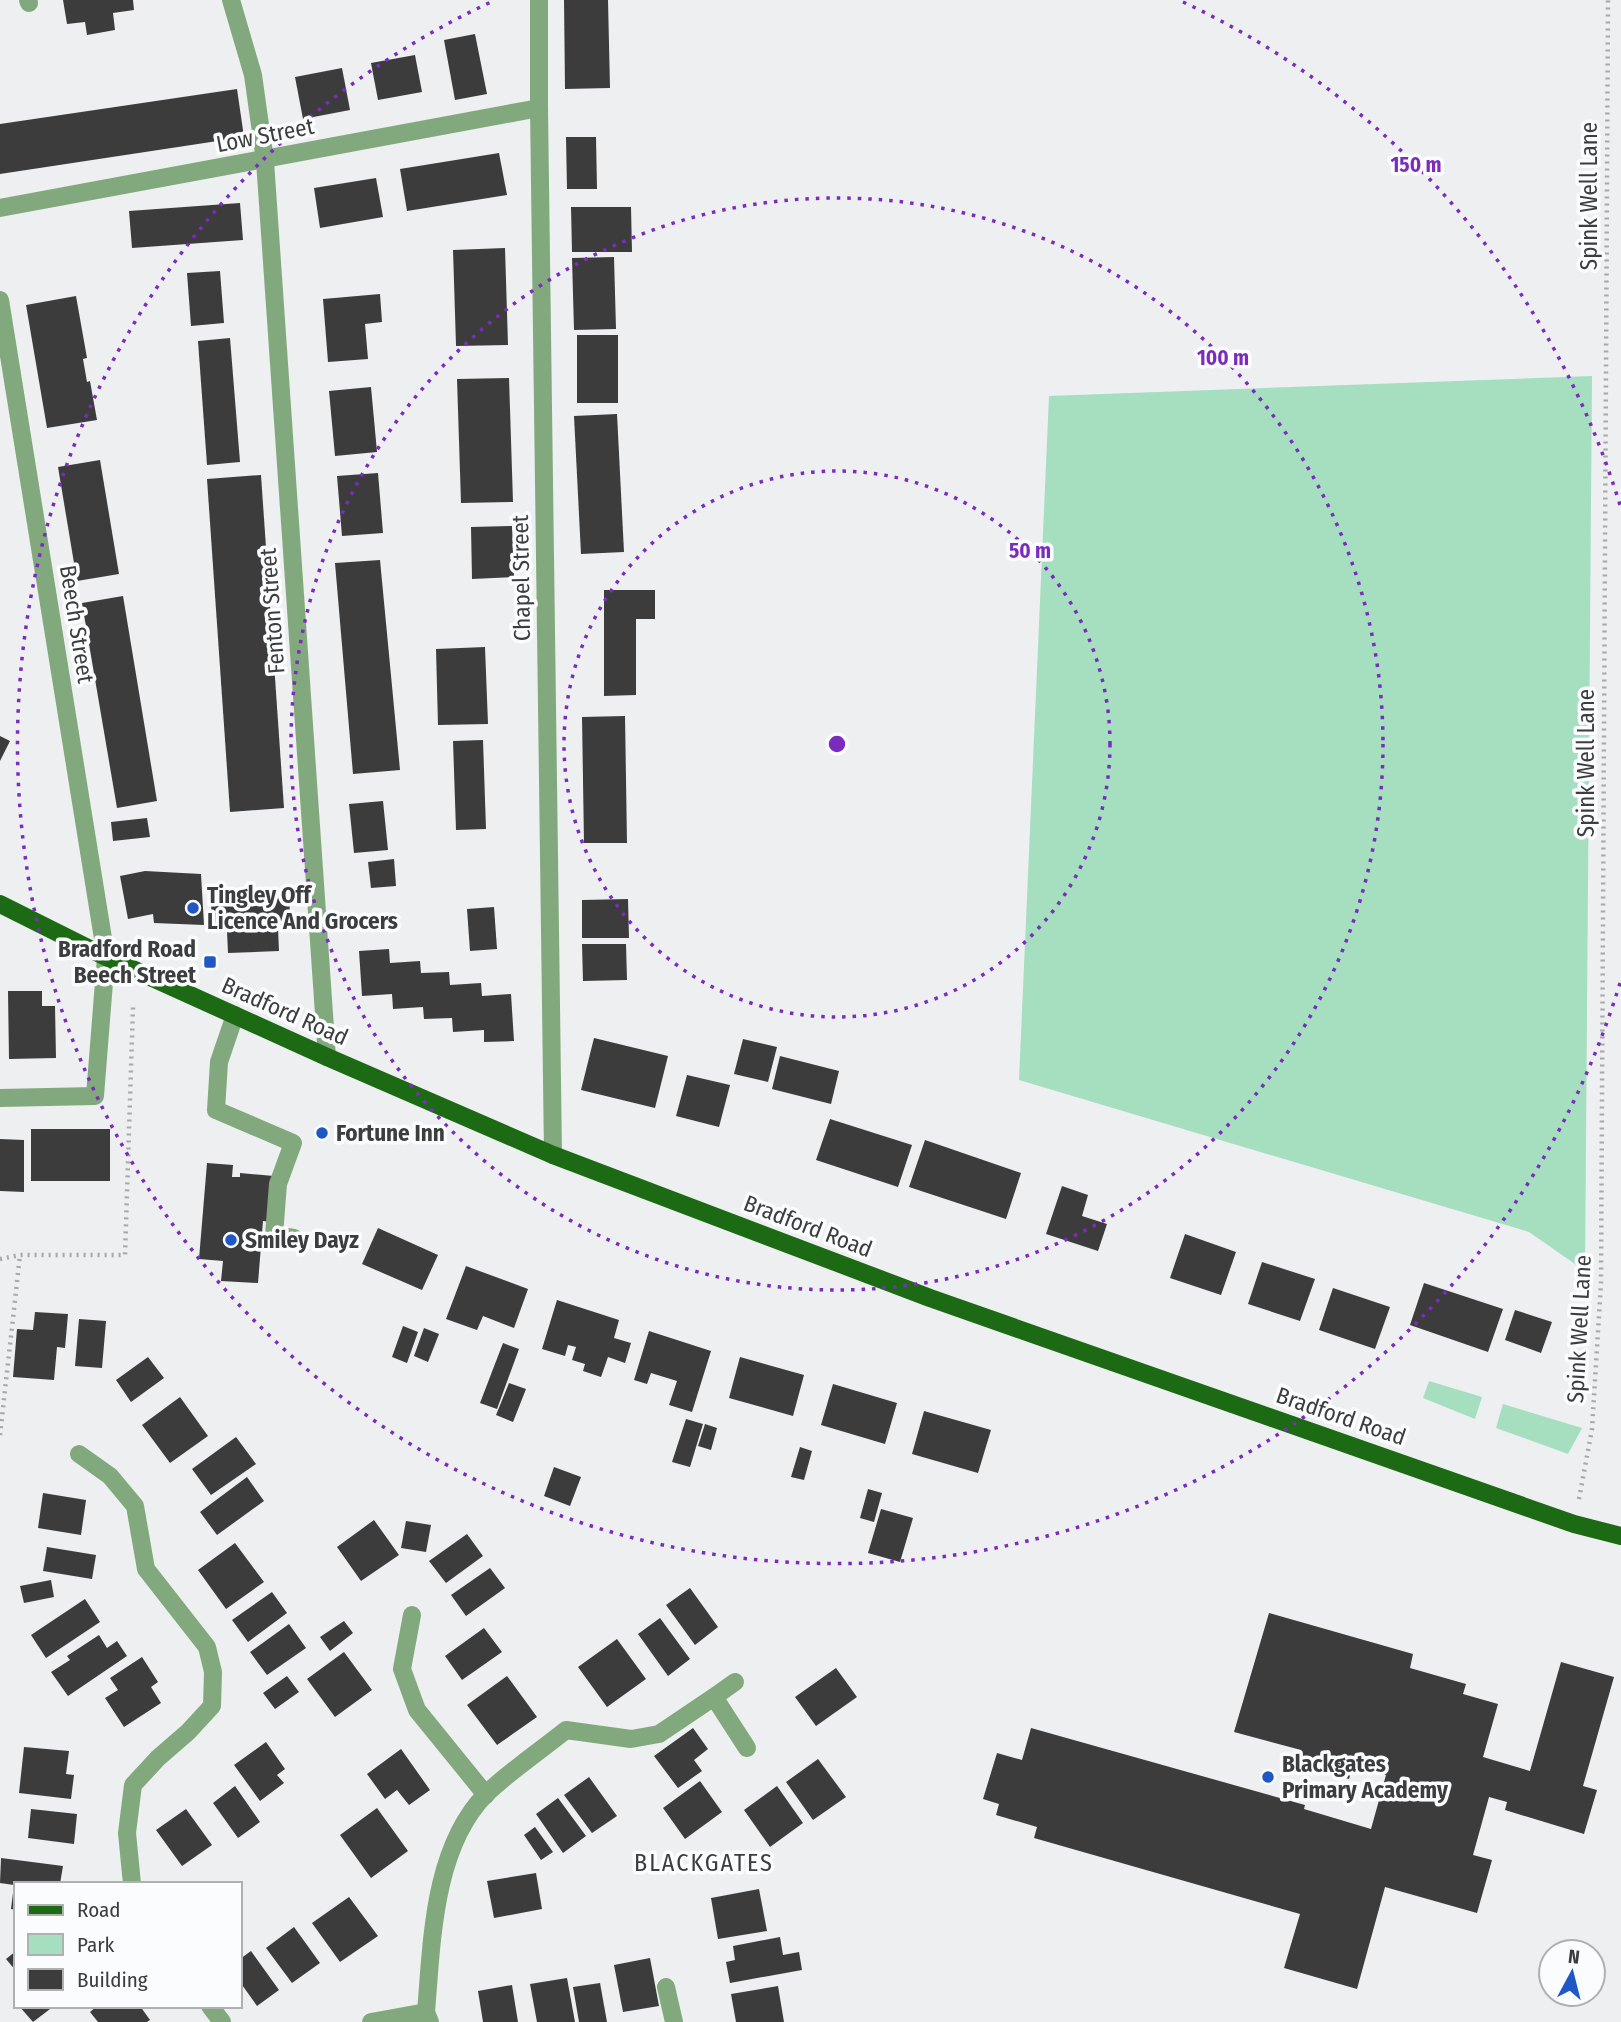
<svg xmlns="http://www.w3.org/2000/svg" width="1621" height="2022" font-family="'Fira Sans Condensed',sans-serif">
  <rect width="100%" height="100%" fill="#eeeff1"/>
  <!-- green -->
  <g fill="#a6dec0">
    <polygon points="1592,376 1585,1271 1529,1232 1019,1080 1049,396"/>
    <polygon points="1429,1381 1482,1397 1475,1419 1423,1398"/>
    <polygon points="1503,1404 1582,1428 1568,1454 1496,1428"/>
  </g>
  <!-- building -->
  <g fill="#3d3c3d">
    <polygon points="63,0 133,0 134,10 113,13 115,30 87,35 85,22 67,24"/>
    <polygon points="564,0 608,0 610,88 565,89"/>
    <polygon points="475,34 487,94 455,100 444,40"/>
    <polygon points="415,55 422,92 378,100 371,63"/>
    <polygon points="342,68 350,110 303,119 295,77"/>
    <polygon points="237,89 244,137 0,174 0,124"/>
    <polygon points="566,137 596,137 597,189 567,189"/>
    <polygon points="499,153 507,195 407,211 400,169"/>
    <polygon points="376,178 383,217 320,228 314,188"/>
    <polygon points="240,203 243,240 132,248 129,211"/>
    <polygon points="571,207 631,207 632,252 572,252"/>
    <polygon points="505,248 508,345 456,346 453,250"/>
    <polygon points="614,257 616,329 574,330 572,258"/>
    <polygon points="220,271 224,323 191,326 187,273"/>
    <polygon points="380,294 382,322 365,324 368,359 328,362 323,299"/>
    <polygon points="76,296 87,358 83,359 87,382 90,381 97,420 47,428 26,305"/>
    <rect x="577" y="335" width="41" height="68"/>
    <polygon points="230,338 240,462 207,465 198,341"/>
    <polygon points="509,378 513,502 461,503 457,379"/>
    <polygon points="371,387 377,452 335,456 329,391"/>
    <polygon points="617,414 624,552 581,554 574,416"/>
    <polygon points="100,460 119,574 77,581 58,467"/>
    <polygon points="378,473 383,533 342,536 337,476"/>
    <polygon points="261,475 284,808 230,812 207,479"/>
    <polygon points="512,526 514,577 472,579 471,527"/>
    <polygon points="380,560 400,770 353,774 335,563"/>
    <polygon points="604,590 655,590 655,619 636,619 636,695 604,696"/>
    <polygon points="123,596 157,801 117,808 82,603"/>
    <polygon points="485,647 488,724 438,725 436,649"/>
    <polygon points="625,716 627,843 584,843 582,717"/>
    <polygon points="0,736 10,741 0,761"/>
    <polygon points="483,740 486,829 456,830 453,741"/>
    <polygon points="383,801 388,850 354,853 349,804"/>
    <polygon points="147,818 150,837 113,841 111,822"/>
    <polygon points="394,859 396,886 371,888 368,862"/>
    <polygon points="145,871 201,874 204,925 154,923 153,914 128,919 120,876"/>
    <polygon points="289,898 291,928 278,928 279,951 228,953 227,931 212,931 211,901"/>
    <polygon points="628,899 629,938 582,938 582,900"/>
    <polygon points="494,907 497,949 470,951 467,909"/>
    <polygon points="582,944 626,944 627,980 583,981"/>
    <polygon points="389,949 390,963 420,961 421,973 449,972 450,985 481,983 482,996 511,994 514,1041 484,1042 484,1030 453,1032 452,1018 424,1019 423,1007 393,1009 392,994 362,996 359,951"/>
    <polygon points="8,991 42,991 42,1006 55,1006 56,1058 9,1059"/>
    <polygon points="594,1038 668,1056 655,1108 581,1090"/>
    <polygon points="743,1039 777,1047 768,1082 734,1074"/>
    <polygon points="780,1056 839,1071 831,1104 772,1089"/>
    <polygon points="687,1075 730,1085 719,1127 676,1116"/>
    <polygon points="830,1119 912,1145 898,1187 816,1160"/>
    <rect x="31" y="1129" width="79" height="52"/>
    <polygon points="0,1139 24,1140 24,1192 0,1191"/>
    <polygon points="925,1140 1021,1173 1006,1219 909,1187"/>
    <polygon points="207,1163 233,1165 232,1177 240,1177 240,1173 274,1176 270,1222 263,1221 258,1283 221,1281 223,1261 199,1259"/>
    <polygon points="1062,1186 1088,1195 1082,1216 1107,1224 1098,1251 1046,1234"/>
    <polygon points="378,1228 438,1255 422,1290 362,1264"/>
    <polygon points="1185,1234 1236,1252 1221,1295 1170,1278"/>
    <polygon points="1262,1262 1315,1279 1300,1321 1248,1304"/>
    <polygon points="466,1266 528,1289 514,1328 483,1316 477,1330 446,1319"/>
    <polygon points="1424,1283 1503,1309 1488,1352 1410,1325"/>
    <polygon points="1333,1288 1390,1307 1375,1349 1319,1330"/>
    <polygon points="557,1300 619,1320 614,1338 631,1343 625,1363 608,1357 601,1377 583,1371 585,1364 572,1360 576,1347 568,1345 565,1356 542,1349"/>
    <polygon points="1515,1310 1552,1322 1541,1353 1505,1340"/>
    <polygon points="35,1312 68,1314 65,1348 57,1347 54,1380 13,1377 17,1329 33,1330"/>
    <polygon points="79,1319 106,1321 102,1368 75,1366"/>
    <polygon points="403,1326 418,1332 407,1363 392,1357"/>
    <polygon points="424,1328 439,1334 428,1362 414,1356"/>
    <polygon points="649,1331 711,1351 692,1412 669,1405 677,1381 651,1373 647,1384 634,1380"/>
    <polygon points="503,1343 519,1349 497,1409 480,1403"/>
    <polygon points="148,1357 164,1378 131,1402 116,1380"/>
    <polygon points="740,1357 804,1375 793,1416 729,1398"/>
    <polygon points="509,1383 526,1389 513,1422 496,1415"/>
    <polygon points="833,1384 897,1403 885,1444 821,1425"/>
    <polygon points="180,1397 208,1436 170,1463 142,1425"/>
    <polygon points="924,1411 991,1430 978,1473 912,1454"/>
    <polygon points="686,1419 703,1424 690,1467 672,1462"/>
    <polygon points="705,1424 717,1428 711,1450 698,1446"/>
    <polygon points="236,1437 256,1464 211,1495 192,1469"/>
    <polygon points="800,1447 812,1451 804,1480 791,1477"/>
    <polygon points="554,1467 581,1477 570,1506 544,1496"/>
    <polygon points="247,1477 264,1501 217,1535 200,1512"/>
    <polygon points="868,1489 882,1493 874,1522 860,1518"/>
    <polygon points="43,1493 86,1500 81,1535 38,1528"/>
    <polygon points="881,1509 913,1518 900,1562 868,1553"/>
    <polygon points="374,1520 399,1555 361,1581 337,1547"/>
    <polygon points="406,1521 431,1525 426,1552 401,1548"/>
    <polygon points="467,1534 483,1556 446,1583 429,1561"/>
    <polygon points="235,1543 264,1582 226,1609 198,1570"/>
    <polygon points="47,1547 96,1555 92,1579 43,1571"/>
    <polygon points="490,1568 505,1588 466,1616 451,1595"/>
    <polygon points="51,1580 54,1597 24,1603 20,1586"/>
    <polygon points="690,1588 718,1627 695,1645 666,1605"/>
    <polygon points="272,1592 287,1613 248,1642 232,1620"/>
    <polygon points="85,1599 100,1622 46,1658 31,1635"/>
    <polygon points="1269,1613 1413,1654 1410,1668 1466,1684 1463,1694 1498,1704 1483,1757 1530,1771 1561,1662 1614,1677 1583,1786 1597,1790 1584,1834 1505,1810 1507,1802 1489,1797 1473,1855 1492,1860 1477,1913 1385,1887 1357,1989 1284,1968 1300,1914 1034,1838 1037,1827 996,1815 999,1804 983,1799 997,1753 1022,1760 1031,1728 1305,1805 1304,1809 1371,1829 1386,1775 1353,1765 1349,1779 1297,1764 1301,1750 1234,1732"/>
    <polygon points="660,1618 690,1659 668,1676 638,1634"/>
    <polygon points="344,1621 353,1633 330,1651 320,1637"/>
    <polygon points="289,1624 306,1648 267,1675 250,1652"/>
    <polygon points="484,1628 502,1652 462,1680 445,1656"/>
    <polygon points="99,1635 107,1648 117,1641 127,1656 68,1696 51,1672 70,1660 67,1656"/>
    <polygon points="617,1639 646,1679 607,1707 578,1667"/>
    <polygon points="344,1652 372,1690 335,1717 307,1679"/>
    <polygon points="142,1657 158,1682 151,1687 161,1703 124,1727 105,1698 118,1690 110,1678"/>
    <polygon points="836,1668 857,1697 816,1726 795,1697"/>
    <polygon points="287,1676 299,1692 275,1709 263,1693"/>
    <polygon points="507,1676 537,1717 497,1745 467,1705"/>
    <polygon points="693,1728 708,1749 694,1760 702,1771 678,1788 654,1756"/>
    <polygon points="266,1742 285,1769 277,1775 284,1783 260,1801 234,1765"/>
    <polygon points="24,1747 69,1751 66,1774 74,1775 71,1799 19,1793"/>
    <polygon points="401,1749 430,1790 409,1805 397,1790 385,1799 367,1774"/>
    <polygon points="818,1759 846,1797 813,1820 786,1782"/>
    <polygon points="589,1777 617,1816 592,1833 564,1795"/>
    <polygon points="700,1781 722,1812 685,1839 663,1808"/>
    <polygon points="235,1786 260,1822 238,1838 213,1803"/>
    <polygon points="777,1786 803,1823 770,1847 744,1810"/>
    <polygon points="558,1798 586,1836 563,1853 536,1814"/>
    <polygon points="377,1808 408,1851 371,1878 340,1835"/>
    <polygon points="31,1809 77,1814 74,1844 28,1838"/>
    <polygon points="186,1809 212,1845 182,1866 156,1830"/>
    <polygon points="535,1827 553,1852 541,1860 524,1835"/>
    <polygon points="1,1858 63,1866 60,1884 16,1884 16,1910 11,1909 14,1885 0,1883"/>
    <polygon points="536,1873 542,1909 494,1918 487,1881"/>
    <polygon points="759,1889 767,1931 718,1939 711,1898"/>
    <polygon points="349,1897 378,1936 340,1962 312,1923"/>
    <polygon points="294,1927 320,1963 292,1983 266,1948"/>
    <polygon points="780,1937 783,1955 799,1952 802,1970 730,1983 726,1962 735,1960 733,1946"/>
    <polygon points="16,1951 16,1971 6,1959"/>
    <polygon points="251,1951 279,1990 257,2006 240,1982 240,1959"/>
    <polygon points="650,1958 659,2006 623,2012 614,1965"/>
    <polygon points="567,1978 575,2022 537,2022 530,1984"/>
    <polygon points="600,1983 607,2022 579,2022 573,1987"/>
    <polygon points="512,1985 518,2022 483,2022 478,1991"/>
    <polygon points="778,1986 784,2022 736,2022 731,1994"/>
    <polygon points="19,2006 54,2006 33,2022"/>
    <polygon points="97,2006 140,2006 150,2020 147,2022 98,2022 90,2012"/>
  </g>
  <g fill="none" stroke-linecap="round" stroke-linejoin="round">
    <!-- path -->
    <g stroke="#a7a8a9" stroke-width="4.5" stroke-dasharray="2 5" stroke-linecap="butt">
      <polyline points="0,1259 20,1255 125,1255 133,1007"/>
      <polyline points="0,1435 20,1255"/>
      <polyline points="1579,1499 1592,1429 1601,1283 1608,0"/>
    </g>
    <!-- minor -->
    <g stroke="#82a97d" stroke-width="18">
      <polyline points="28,0 29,3"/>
      <polyline points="231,0 253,75 265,161 327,1057"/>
      <polyline points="539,0 539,108 553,1155"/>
      <polyline points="0,208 539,108"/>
      <polyline points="0,300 106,957 95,1096 0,1098"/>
      <polyline points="235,1015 219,1062 216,1110 293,1143 278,1184 274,1235 294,1238"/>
      <polyline points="79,1454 110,1476 135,1506 146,1569 207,1647 213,1672 212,1706 188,1732 158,1758 133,1785 127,1833 132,1884"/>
      <polyline points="412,1615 402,1669 417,1710 486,1795"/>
      <polyline points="735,1682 714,1697 747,1748"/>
      <polyline points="666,1987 674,2022"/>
      <polyline points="210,2006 222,2022"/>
      <polyline points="371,2022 426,2012"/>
      <path d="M430 2022 426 2012C432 1941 433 1848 486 1794 510 1771 540 1751 566 1730L631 1739 659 1734 714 1697"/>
    </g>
    <!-- major -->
    <polyline stroke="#1c6b14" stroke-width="18" points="0,904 106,957 327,1057 553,1155 930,1298 1574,1524 1621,1536"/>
  </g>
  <!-- distance rings -->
  <g fill="none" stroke="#7b2cbf" stroke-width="3.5" stroke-dasharray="3.5 7">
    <circle cx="837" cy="744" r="273"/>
    <circle cx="837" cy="744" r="546"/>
    <path d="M1620 983A819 819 0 1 1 491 2M1183 2A819 819 0 0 1 1620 505"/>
  </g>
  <!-- markers -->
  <g fill="#1f58c4" stroke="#fbfcfe" stroke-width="2.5">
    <circle cx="193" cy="908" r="7"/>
    <rect x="203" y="955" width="14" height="14" rx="3.5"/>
    <circle cx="322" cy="1133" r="7"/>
    <circle cx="231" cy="1240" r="7"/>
    <circle cx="1268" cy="1777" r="7"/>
  </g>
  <g text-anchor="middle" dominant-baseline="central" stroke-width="7" stroke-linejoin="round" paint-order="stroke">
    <!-- street labels -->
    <g font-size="23" fill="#3c3d3d" stroke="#fbfcfe">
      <text transform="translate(265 135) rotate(-11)">Low Street</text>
      <text transform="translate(1589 196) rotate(-90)">Spink Well Lane</text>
      <text transform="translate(521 578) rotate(-91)">Chapel Street</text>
      <text transform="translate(272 611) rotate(-94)">Fenton Street</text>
      <text transform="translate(77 624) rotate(81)">Beech Street</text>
      <text transform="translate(1586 763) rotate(-90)">Spink Well Lane</text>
      <text transform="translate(285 1011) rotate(24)">Bradford Road</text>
      <text transform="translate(808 1226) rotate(21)">Bradford Road</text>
      <text transform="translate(1579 1329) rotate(-87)">Spink Well Lane</text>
      <text transform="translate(1341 1416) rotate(19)">Bradford Road</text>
    </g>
    <!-- poi labels -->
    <g font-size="23" font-weight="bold" fill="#3c3d3d" stroke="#fbfcfe" text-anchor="start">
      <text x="207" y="895">Tingley Off<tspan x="207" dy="26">Licence And Grocers</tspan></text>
      <text x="196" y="949" text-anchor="end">Bradford Road<tspan x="196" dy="26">Beech Street</tspan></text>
      <text x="336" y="1133">Fortune Inn</text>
      <text x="245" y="1240">Smiley Dayz</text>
      <text x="1282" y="1764">Blackgates<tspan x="1282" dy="26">Primary Academy</tspan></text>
    </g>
    <!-- neighbourhood labels -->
    <g font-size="24" letter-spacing="2" fill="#3c3d3d" stroke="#fbfcfe">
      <text x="704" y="1863">BLACKGATES</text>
    </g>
  </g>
  <circle cx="837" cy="744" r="10" fill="#7b2cbf" stroke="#fbfcfe" stroke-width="3.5"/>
  <g font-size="21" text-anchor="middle" font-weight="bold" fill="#7b2cbf" stroke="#fbfcfe" stroke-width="7" stroke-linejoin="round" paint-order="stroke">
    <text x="1416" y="172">150 m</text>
    <text x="1223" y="365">100 m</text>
    <text x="1030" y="558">50 m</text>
  </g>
  <!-- legend -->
  <rect x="14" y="1882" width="228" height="126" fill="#fbfcfe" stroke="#afb0b1" stroke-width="2"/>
  <rect x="28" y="1905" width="35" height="10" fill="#1c6b14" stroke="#afb0b1" stroke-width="2"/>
  <text x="77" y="1917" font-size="21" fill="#3c3d3d">Road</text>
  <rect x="28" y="1934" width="35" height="21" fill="#a6dec0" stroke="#afb0b1" stroke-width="2"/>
  <text x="77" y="1952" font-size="21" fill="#3c3d3d">Park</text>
  <rect x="28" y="1969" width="35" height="21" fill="#3d3c3d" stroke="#afb0b1" stroke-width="2"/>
  <text x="77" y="1987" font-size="21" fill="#3c3d3d">Building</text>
  <!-- north arrow -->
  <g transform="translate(1572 1973) rotate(7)"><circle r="33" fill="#fbfcfe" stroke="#afb0b1" stroke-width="2"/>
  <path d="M0-5L12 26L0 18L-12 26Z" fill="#1f58c4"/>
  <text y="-10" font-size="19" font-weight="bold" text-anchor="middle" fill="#3c3d3d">N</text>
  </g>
</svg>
